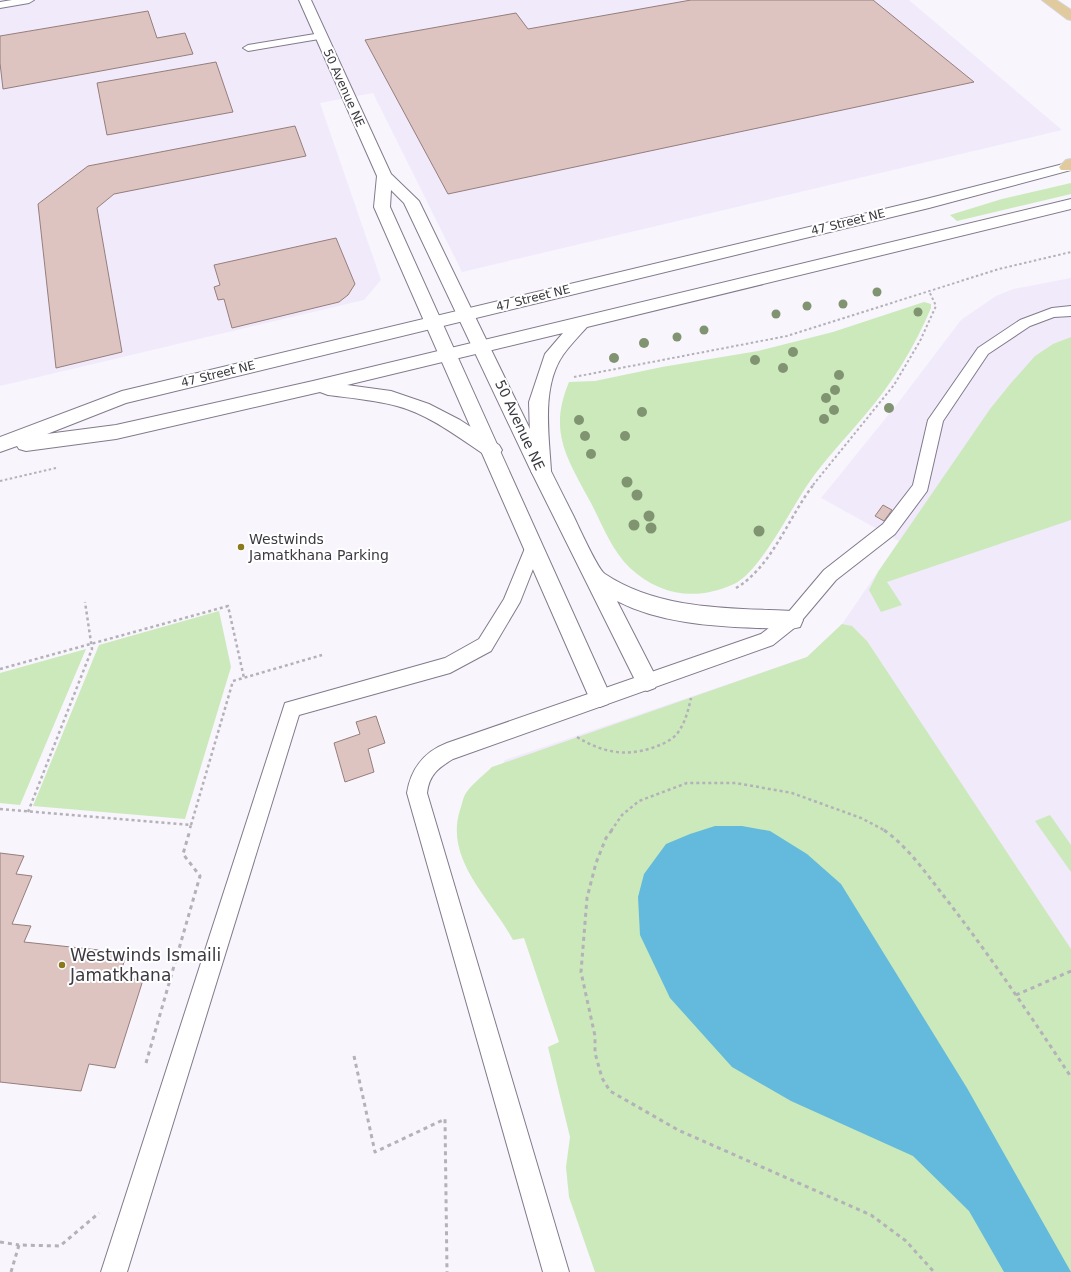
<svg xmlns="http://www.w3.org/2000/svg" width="1071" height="1272" font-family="'DejaVu Sans',sans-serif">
  <rect width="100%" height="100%" fill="#f8f5fd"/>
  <!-- built -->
  <g fill="#f1eafb">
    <polygon points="0,0 909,0 1062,130 462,272 373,93 320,103 381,280 364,300 0,386"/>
    <polygon points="1071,278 1071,1272 494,779 505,760 807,657 842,624 899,541 821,498 898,403 961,320 996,296 1013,289"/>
  </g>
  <!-- green -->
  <g fill="#cbe9ba">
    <polygon points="1071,183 1071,194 957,221 950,215 1002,199"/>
    <path d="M924 302 931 304V308C915 346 892 384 865 415 846 438 825 459 808 484 790 510 760 572 734 584 697 601 660 596 630 568 612 551 602 524 591 503 567 458 548 432 569 382L595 381 662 367 758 351 833 332Z"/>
    <polygon points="1071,337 1071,520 887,582 902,605 881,612 869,590 878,572 990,409 1011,383 1035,356 1053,344"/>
    <polygon points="219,611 231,667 185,819 33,806 99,645"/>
    <path d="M842 624 852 626 867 641 1071 949V1272H595L569 1197 566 1167 570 1137 548 1047 559 1042 524 938 513 940C492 900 444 860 460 810 462 805 463 797 466 793 473 783 484 775 492 767L807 657Z"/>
    <polygon points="86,649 20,805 0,803 0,673"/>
    <polygon points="1050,815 1071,845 1071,872 1035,821"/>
  </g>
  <!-- water -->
  <polygon fill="#63badc" points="715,826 742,826 770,831 807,854 841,884 967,1088 1071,1272 1004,1272 969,1211 913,1156 791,1101 732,1067 670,998 640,935 638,897 644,874 666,844 690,834"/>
  <!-- building -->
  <g fill="#ddc4c1" stroke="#957e7c">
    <polygon points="691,0 873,0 974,82 448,194 365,40 516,13 528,29"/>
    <polygon points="148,11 157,38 185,33 193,54 3,89 0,63 0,36"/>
    <polygon points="216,62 233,112 107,135 97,83"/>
    <polygon points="295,126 306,156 114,194 97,208 122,352 56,368 38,204 88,166"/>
    <polygon points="336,238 355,284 348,295 339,302 232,328 224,299 218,300 214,287 220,285 214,265"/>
    <polygon points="883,505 892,510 884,521 875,516"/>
    <polygon points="376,716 385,743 368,749 374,772 345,782 334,743 360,734 356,722"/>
    <polygon points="0,853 24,856 16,874 32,876 12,924 31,926 24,942 127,953 119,977 143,980 115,1068 89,1064 81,1091 0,1082"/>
  </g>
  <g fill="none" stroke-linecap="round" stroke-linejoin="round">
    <defs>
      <g id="lane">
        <polygon points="12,0 34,0 29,3 0,8 0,2"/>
        <polygon points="321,33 326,36 325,38 248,51 243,48 248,45"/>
        <path d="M1071 306V316L1054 317 1030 326 988 354 943 421 927 491 895 534 836 580 798 625 773 645 453 759C438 768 429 775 427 793L569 1272H543L407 793C411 768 424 752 447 743L761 634 786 615 824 570 883 524 913 485 928 420 978 348 1020 320 1052 308Z"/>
        <polygon points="534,539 540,541 542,546 520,602 491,651 450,673 299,715 127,1272 101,1272 285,703 445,658 479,639 504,599 528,541"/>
      </g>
      <path id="street" d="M299 0H311L391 174 419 201C470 306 520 411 573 515 578 525 598 570 605 574 659 610 729 608 792 611L800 613 803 620 800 627C787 631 771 628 757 628 710 626 660 623 617 601L658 681 655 688 647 691 639 688 531 471 404 203 391 190 390 207 611 697 608 704 600 707 592 704 374 207 377 176Z"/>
      <path id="secondary" d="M1071 162V170L929 208 126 403 47 434 116 425 313 381 1071 199V209L587 327C579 336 570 345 563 355 541 387 549 435 551 471L548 476 541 478 534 476 531 471 529 402 545 354 563 333 347 385 391 391 429 404 460 420 499 445 502 450 499 455 492 457 485 455C458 437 430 415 397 406 375 400 351 398 328 395L320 392 116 439 26 451 19 449 17 446 0 452V437L122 391 926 199Z"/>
      <g id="primary">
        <polygon points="1042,0 1056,0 1071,10 1071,20 1067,19"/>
        <polygon points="1071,159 1071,170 1061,170 1059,167 1066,160"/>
      </g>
    </defs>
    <!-- lane casing -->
    <use href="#lane" stroke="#827a8c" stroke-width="2"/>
    <!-- street casing -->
    <use href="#street" stroke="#827a8c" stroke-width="2"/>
    <!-- secondary casing -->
    <use href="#secondary" stroke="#827a8c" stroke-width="2"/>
    <!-- primary casing -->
    <use href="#primary" stroke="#d4d3d5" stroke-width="2"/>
    <!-- path-far2 -->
    <g stroke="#b4b1b9" stroke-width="2" stroke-dasharray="2.5 2.5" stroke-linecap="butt">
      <polyline points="574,377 787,336 999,269 1071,252"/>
      <polyline points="0,481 56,468"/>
      <polyline points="813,485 894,385 920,341 936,306 929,291"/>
    </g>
    <!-- path-far1 -->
    <g stroke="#b4b1b9" stroke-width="2.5" stroke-dasharray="3 3" stroke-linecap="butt">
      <path d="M736 588C772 567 789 516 814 484"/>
      <polyline points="0,669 228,606 244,678"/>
      <path d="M577 737C602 752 624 757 652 748 661 745 670 741 676 735 685 724 688 711 691 698"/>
      <polyline points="0,809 191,825 189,831"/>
      <polyline points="28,812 92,649 85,602"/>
      <polyline points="191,825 233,681 322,655"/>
      <polyline points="611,831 622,815 639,801 687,783 736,783 792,793 861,818 886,831"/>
    </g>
    <!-- path -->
    <g stroke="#b4b1b9" stroke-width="3" stroke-dasharray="4 4" stroke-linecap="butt">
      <polyline points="612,830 606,838 596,863 587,898 581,972 595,1036 595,1053 602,1078 610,1091 678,1130 871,1215 906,1241 934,1272"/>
      <path d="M884 830C908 847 925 872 943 895 989 954 1030 1015 1071 1077"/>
      <polyline points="1016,995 1071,971"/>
      <polyline points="354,1056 375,1152 445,1119 447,1272"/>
      <polyline points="146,1063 200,876 183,854 190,830"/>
      <polyline points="0,1242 19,1245"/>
      <polyline points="11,1272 19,1245 60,1246 99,1213"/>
    </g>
    <!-- lane -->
    <use href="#lane" fill="#fff" fill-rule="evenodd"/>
    <!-- street -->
    <use href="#street" fill="#fff" fill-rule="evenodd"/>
    <!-- secondary -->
    <use href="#secondary" fill="#fff" fill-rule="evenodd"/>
    <!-- primary -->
    <use href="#primary" fill="#e2ca9f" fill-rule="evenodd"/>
  </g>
  <!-- trees -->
  <g fill="#819472">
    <circle cx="877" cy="292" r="4.5"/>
    <circle cx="843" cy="304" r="4.5"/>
    <circle cx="807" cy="306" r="4.5"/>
    <circle cx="918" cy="312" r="4.5"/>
    <circle cx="776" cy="314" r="4.5"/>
    <circle cx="704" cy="330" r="4.5"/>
    <circle cx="677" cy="337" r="4.5"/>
    <circle cx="644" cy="343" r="5"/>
    <circle cx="793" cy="352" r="5"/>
    <circle cx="614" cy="358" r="5"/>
    <circle cx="755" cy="360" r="5"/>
    <circle cx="783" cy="368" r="5"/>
    <circle cx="839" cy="375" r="5"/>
    <circle cx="835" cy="390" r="5"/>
    <circle cx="826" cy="398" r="5"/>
    <circle cx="889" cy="408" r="5"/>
    <circle cx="834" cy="410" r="5"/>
    <circle cx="642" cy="412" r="5"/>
    <circle cx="824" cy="419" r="5"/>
    <circle cx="579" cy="420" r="5"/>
    <circle cx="585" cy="436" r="5"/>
    <circle cx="625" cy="436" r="5"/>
    <circle cx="591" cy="454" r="5"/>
    <circle cx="627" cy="482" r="5.5"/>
    <circle cx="637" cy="495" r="5.5"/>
    <circle cx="649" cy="516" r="5.5"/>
    <circle cx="634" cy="525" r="5.5"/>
    <circle cx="651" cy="528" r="5.5"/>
    <circle cx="759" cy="531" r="5.5"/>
  </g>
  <!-- markers -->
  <g fill="#8b791d" stroke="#fff" stroke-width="1.5">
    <circle cx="241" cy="547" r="4"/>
    <circle cx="62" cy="965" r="4"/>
  </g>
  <g text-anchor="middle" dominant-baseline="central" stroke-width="4" stroke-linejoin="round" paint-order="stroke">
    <!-- far-street labels -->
    <g font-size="12" fill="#3c3941" stroke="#fff">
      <text transform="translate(344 88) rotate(66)">50 Avenue NE</text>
      <text transform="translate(848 222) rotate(-14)">47 Street NE</text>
      <text transform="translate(533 298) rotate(-14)">47 Street NE</text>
      <text transform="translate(218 374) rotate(-14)">47 Street NE</text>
    </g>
    <!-- street labels -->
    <g font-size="14" fill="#3c3941" stroke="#fff">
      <text transform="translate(520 425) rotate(65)">50 Avenue NE</text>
    </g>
    <!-- poi labels -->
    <g font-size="14" fill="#3c3941" stroke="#fff" text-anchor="start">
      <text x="249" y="539">Westwinds<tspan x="249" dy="16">Jamatkhana Parking</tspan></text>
    </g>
    <!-- near-poi labels -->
    <g font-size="17" fill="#3c3941" stroke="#fff" text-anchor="start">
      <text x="70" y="955">Westwinds Ismaili<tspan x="70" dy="20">Jamatkhana</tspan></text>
    </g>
  </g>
</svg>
